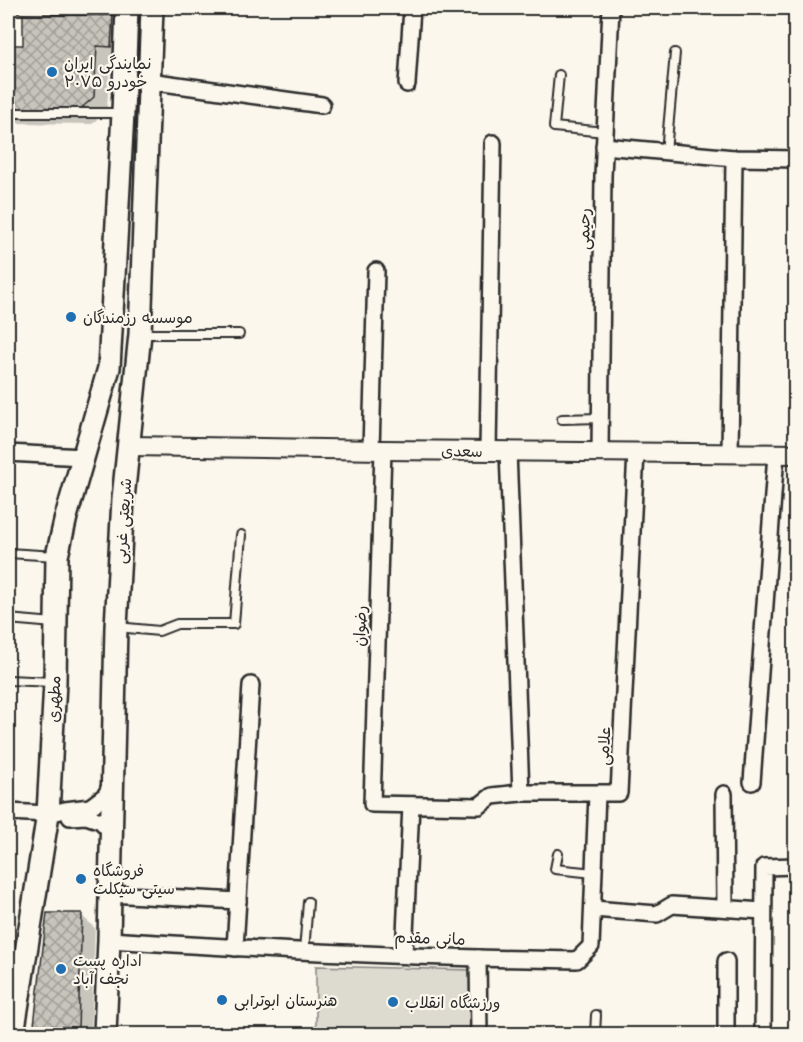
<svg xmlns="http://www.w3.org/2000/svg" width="803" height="1042" font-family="'Shantell Sans','Playpen Sans Arabic',sans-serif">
  <defs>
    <pattern id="building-cross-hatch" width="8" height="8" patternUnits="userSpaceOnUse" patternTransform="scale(1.5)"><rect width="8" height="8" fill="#c7c4bc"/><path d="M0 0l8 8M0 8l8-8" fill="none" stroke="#a29f99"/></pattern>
  </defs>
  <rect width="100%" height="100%" fill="#fbf7ec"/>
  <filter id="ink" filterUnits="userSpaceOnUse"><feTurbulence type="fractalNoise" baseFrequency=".0167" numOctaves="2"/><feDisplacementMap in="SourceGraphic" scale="12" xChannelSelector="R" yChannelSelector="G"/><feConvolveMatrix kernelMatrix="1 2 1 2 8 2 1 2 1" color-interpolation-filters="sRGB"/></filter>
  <g filter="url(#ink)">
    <!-- grass -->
    <polygon fill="#dddad0" stroke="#84827e" stroke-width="1.5" points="316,966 471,970 471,1034 316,1034"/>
    <!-- shadow -->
    <g fill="#0003">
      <polygon points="112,17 125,30 124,59 110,59 107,110 92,124 8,123 8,46 24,46"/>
      <polygon points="81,915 95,928 91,1034 46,1034 36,1024"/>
    </g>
    <!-- building -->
    <g fill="url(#building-cross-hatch)" stroke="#2b2b2b" stroke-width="1.5">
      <polygon points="23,14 113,15 111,47 97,46 94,97 78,111 8,111 8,45 23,45"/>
      <polygon points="47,913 82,913 78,1028 34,1025"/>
    </g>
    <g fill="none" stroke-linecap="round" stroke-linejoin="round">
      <defs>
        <g id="service">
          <polyline points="22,9 125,10"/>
          <polyline points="559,75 554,127 605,132"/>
          <polyline points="16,113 122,113"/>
          <polyline points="666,152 675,53"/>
          <polyline points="141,334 239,334"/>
          <polyline points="562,419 600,418"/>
          <polyline points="8,553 56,556"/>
          <polyline points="8,619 54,623"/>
          <polyline points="117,627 159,631 177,624 234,624 241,535"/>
          <polyline points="8,680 53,682"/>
          <polyline points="558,854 555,869 594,873"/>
          <polyline points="304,951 308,902"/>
          <polyline points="595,1034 596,1015"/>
        </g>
        <g id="minor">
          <polyline points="149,81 322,105"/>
          <polyline points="407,84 412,8"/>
          <polyline points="604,146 734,158 796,159"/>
          <polyline points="371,450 376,271"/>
          <polyline points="383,450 372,804 479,806 492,796 521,793 619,793 636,452"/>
          <polyline points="488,451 493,143"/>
          <polyline points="508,451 521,793"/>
          <polyline points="600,452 603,176 611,8"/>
          <polyline points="8,453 83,457"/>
          <polyline points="730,453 734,158"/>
          <polyline points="752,782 776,454"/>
          <polyline points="724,794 725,908"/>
          <polyline points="8,812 48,814 65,810 90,807 106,795 112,782"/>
          <polyline points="70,817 86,816 101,821 112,833"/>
          <polyline points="109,894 238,901"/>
          <polyline points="593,909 657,914 672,905 763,911"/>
          <path d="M109 940C265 950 421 958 577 960L591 946 597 794"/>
          <polyline points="235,948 251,685"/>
          <polyline points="404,955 411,805"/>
          <polyline points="478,958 479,1034"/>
          <polyline points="726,1034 726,961"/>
          <polyline points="763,1034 764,867 796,866"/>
        </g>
        <polyline id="tertiary" points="129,446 383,450 796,454"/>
        <g id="secondary">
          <polyline points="13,1034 48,814 55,682 57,556 66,517 109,368 123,113 127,8"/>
          <polyline points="105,1034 109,940 116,627 123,499 140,334 152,8"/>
        </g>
      </defs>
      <!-- service casing -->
      <use href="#service" stroke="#2b2b2b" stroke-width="12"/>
      <!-- minor casing -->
      <use href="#minor" stroke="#2b2b2b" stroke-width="20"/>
      <!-- tertiary casing -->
      <use href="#tertiary" stroke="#2b2b2b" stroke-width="22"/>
      <!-- secondary casing -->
      <use href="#secondary" stroke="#2b2b2b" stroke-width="26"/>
      <!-- service -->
      <use href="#service" stroke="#fbf7ec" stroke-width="8"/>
      <!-- minor -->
      <use href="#minor" stroke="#fbf7ec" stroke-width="15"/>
      <!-- tertiary -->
      <use href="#tertiary" stroke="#fbf7ec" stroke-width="18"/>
      <!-- secondary -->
      <use href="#secondary" stroke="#fbf7ec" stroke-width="21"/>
    </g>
  </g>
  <!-- markers -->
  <g fill="#1f6fb2" stroke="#fbf7ec" stroke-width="2">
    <circle cx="52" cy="72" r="6"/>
    <circle cx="71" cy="317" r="6"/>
    <circle cx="81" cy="879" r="6"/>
    <circle cx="61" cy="969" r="6"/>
    <circle cx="222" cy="1000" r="6"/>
    <circle cx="393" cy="1002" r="6"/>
  </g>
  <g text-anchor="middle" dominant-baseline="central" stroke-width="4.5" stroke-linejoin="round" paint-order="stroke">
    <!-- poi labels -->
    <g font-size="16" fill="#2b2b2b" stroke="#fbf7ec" text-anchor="start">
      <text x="64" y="63">نمایندگی ایران<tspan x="64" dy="18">خودرو ۲۰۷۵</tspan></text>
      <text x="83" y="317">موسسه رزمندگان</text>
      <text x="93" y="870">فروشگاه<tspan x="93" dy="18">سيتی سیکلت</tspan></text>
      <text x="73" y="960">اداره پست<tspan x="73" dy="18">نجف آباد</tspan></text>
      <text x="234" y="1000">هنرستان ابوترابی</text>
      <text x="405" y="1002">ورزشگاه انقلاب</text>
    </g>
    <!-- street labels -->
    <g font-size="16" fill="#2b2b2b" stroke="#fbf7ec">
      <text transform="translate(584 229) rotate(-89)">رحیمی</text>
      <text transform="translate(462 451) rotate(1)">سعدی</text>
      <text transform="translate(123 521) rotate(-86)">شریعتی غربی</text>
      <text transform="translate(360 626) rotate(-88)">رضوان</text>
      <text transform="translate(54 699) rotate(-88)">مطهری</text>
      <text transform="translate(604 746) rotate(-87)">علامی</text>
      <text transform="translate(430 938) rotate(2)">مانی مقدم</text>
    </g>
  </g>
  <!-- margin -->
  <rect width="803" height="1042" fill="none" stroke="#fbf7ec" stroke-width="30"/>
  <rect x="15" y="15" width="773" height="1012" fill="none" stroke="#2b2b2b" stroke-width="2" filter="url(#ink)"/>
</svg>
